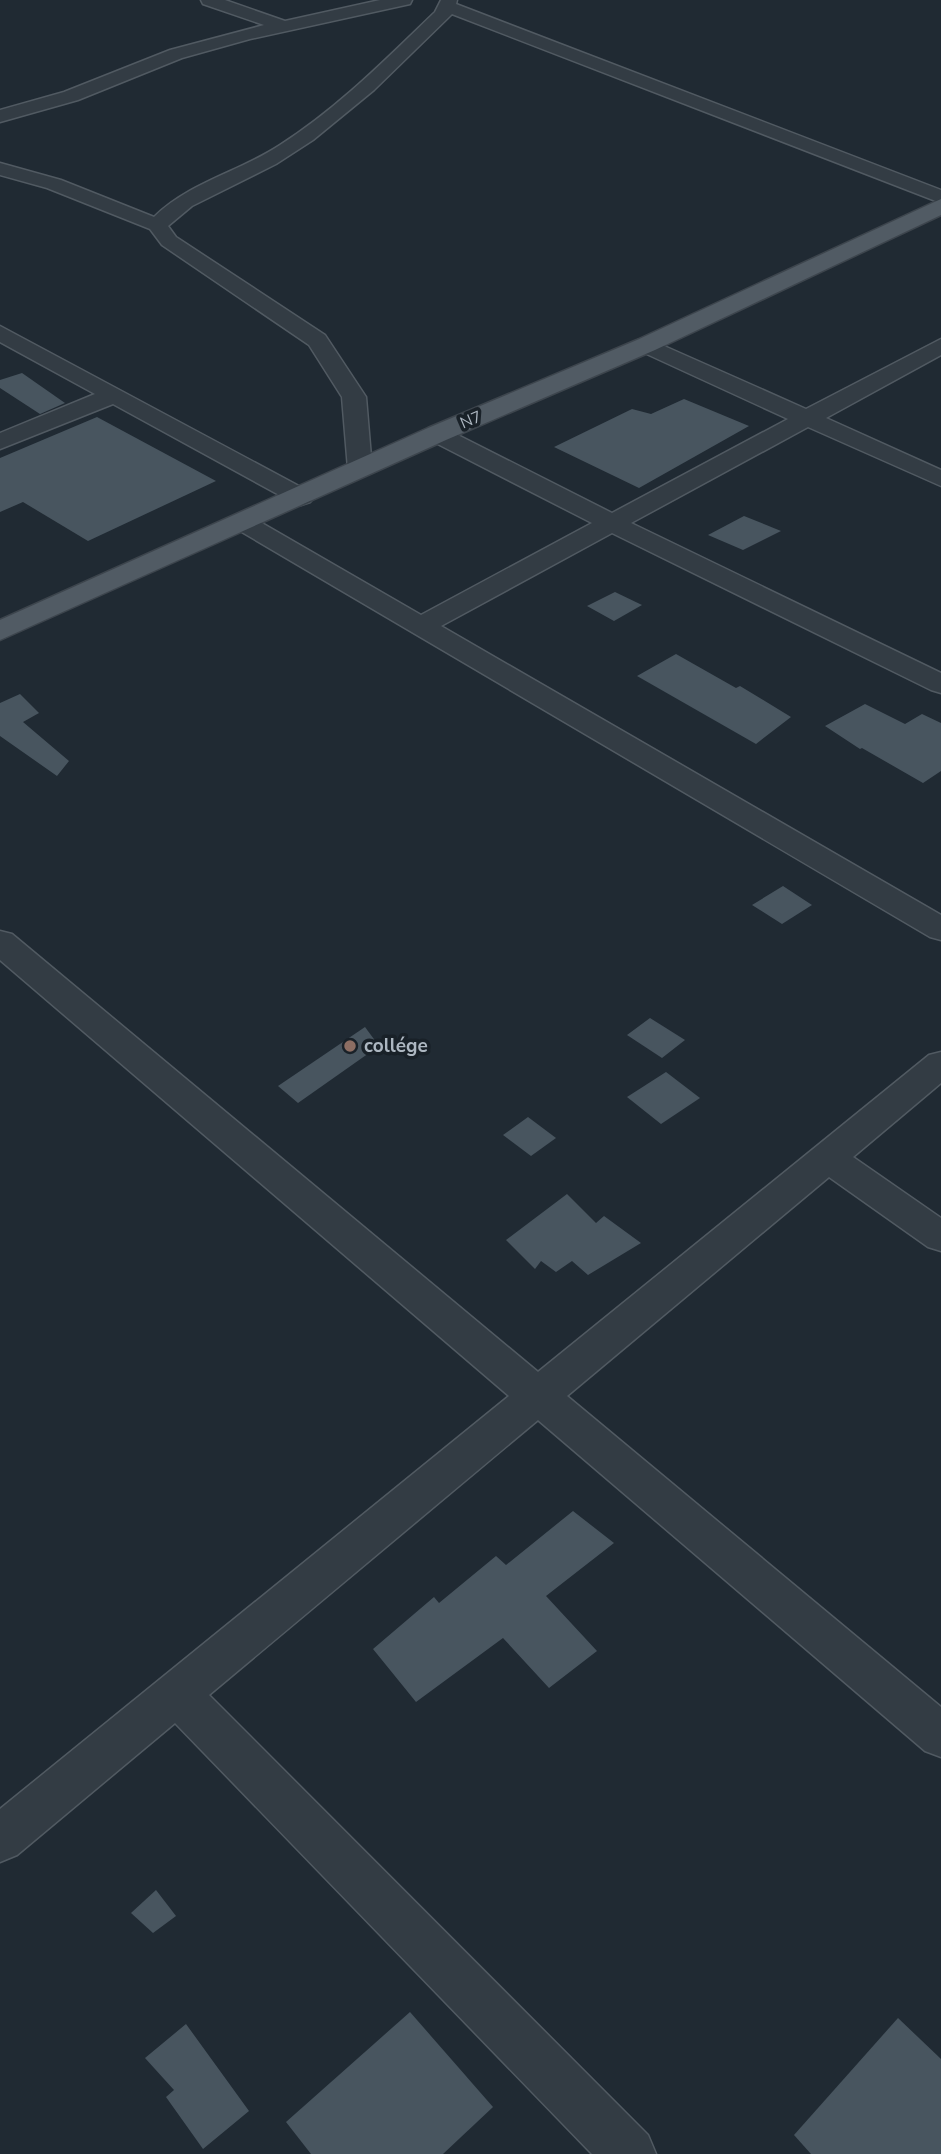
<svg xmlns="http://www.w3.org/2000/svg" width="941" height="2154" font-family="'Nunito Sans',sans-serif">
  <rect width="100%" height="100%" fill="#202a33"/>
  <!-- building -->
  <g fill="#48555f">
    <polygon points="22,373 65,403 40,414 0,388 0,380"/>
    <polygon points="684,399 749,426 639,488 554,447 632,409 651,414"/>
    <polygon points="97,417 216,481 88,541 23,502 0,512 0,458"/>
    <polygon points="744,516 781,531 743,550 708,535"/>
    <polygon points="615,592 642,605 614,621 587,606"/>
    <polygon points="676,654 736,688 740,686 791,717 756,744 637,676"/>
    <polygon points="20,694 39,713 23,722 69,761 57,776 0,736 0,703"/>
    <polygon points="865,704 905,724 922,714 941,723 941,771 923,783 862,748 860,749 825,726"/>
    <polygon points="783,886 812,905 782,924 752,905"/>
    <polygon points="650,1018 685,1040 662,1058 627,1035"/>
    <polygon points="365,1027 379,1046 298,1103 278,1086"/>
    <polygon points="666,1072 700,1098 661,1124 627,1097"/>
    <polygon points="528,1117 556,1138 531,1156 503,1135"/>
    <polygon points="567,1194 596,1223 604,1216 641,1243 588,1275 572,1261 556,1272 541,1261 535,1269 506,1240"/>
    <polygon points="573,1511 614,1543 546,1596 597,1651 549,1688 503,1638 416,1702 373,1649 434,1597 439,1603 496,1556 506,1565"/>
    <polygon points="156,1890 176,1916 153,1933 131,1913"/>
    <polygon points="410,2012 493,2107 443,2154 311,2154 286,2122"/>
    <polygon points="898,2018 941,2059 941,2154 811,2154 794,2135"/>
    <polygon points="186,2024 249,2111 203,2149 166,2097 174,2090 145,2058"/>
  </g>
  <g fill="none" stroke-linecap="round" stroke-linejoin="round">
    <defs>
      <g id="minor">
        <polygon points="201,0 225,0 285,21 380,0 412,0 410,4 250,39 182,58 78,100 0,122 0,110 64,92 170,50 264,25 203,4"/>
        <path d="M441 0H457L456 4 941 190V203L452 14 374 90 313 140 276 164 192 206 168 226 176 237 325 335 366 397 372 469 369 474 360 476 351 474 348 469 342 397 309 345 162 245 150 229 47 188 0 175V163L61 180 154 217C190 182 239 172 280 145 338 108 386 59 435 12Z"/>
        <polygon points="0,326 310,492 314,497 310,502 301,505 292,502 113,404 0,449 0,433 95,394 0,342"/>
        <polygon points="646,338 806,409 941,339 941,355 826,418 941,470 941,486 808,427 631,523 941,673 941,693 931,690 612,533 441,626 941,915 941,940 930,937 235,528 231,523 235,518 244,515 253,518 421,615 592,523 428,439 425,434 428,429 437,427 446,429 612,513 788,419 638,350 635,345 638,340"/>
        <polygon points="0,931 12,934 538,1372 929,1055 941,1052 941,1083 853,1157 941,1218 941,1251 928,1247 829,1177 567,1396 941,1707 941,1757 925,1751 538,1420 209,1695 648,2135 656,2154 592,2154 175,1723 17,1855 0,1862 0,1809 509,1396 0,960"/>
      </g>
      <polygon id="primary" points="941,199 941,215 655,350 446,440 0,640 0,620 428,428 637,340"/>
    </defs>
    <!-- minor casing -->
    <use href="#minor" stroke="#515a62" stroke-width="3"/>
    <!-- primary casing -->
    <use href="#primary" stroke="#3d454d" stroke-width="3"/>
    <!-- minor -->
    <use href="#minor" fill="#333c44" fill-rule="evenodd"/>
    <!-- primary -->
    <use href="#primary" fill="#515b64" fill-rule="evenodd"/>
  </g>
  <!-- markers -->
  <circle fill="#8d6e63" stroke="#192128" stroke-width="2.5" cx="350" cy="1046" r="7"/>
  <g text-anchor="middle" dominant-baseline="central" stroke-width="7" stroke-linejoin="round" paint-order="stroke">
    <!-- far-street labels -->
    <g font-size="16" fill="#adb7c1" stroke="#192128">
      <text transform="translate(471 420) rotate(-23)">N7</text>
    </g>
    <!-- poi labels -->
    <g font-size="19" font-weight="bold" fill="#adb7c1" stroke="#192128" text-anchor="start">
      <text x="364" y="1046">collége</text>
    </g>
  </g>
</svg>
